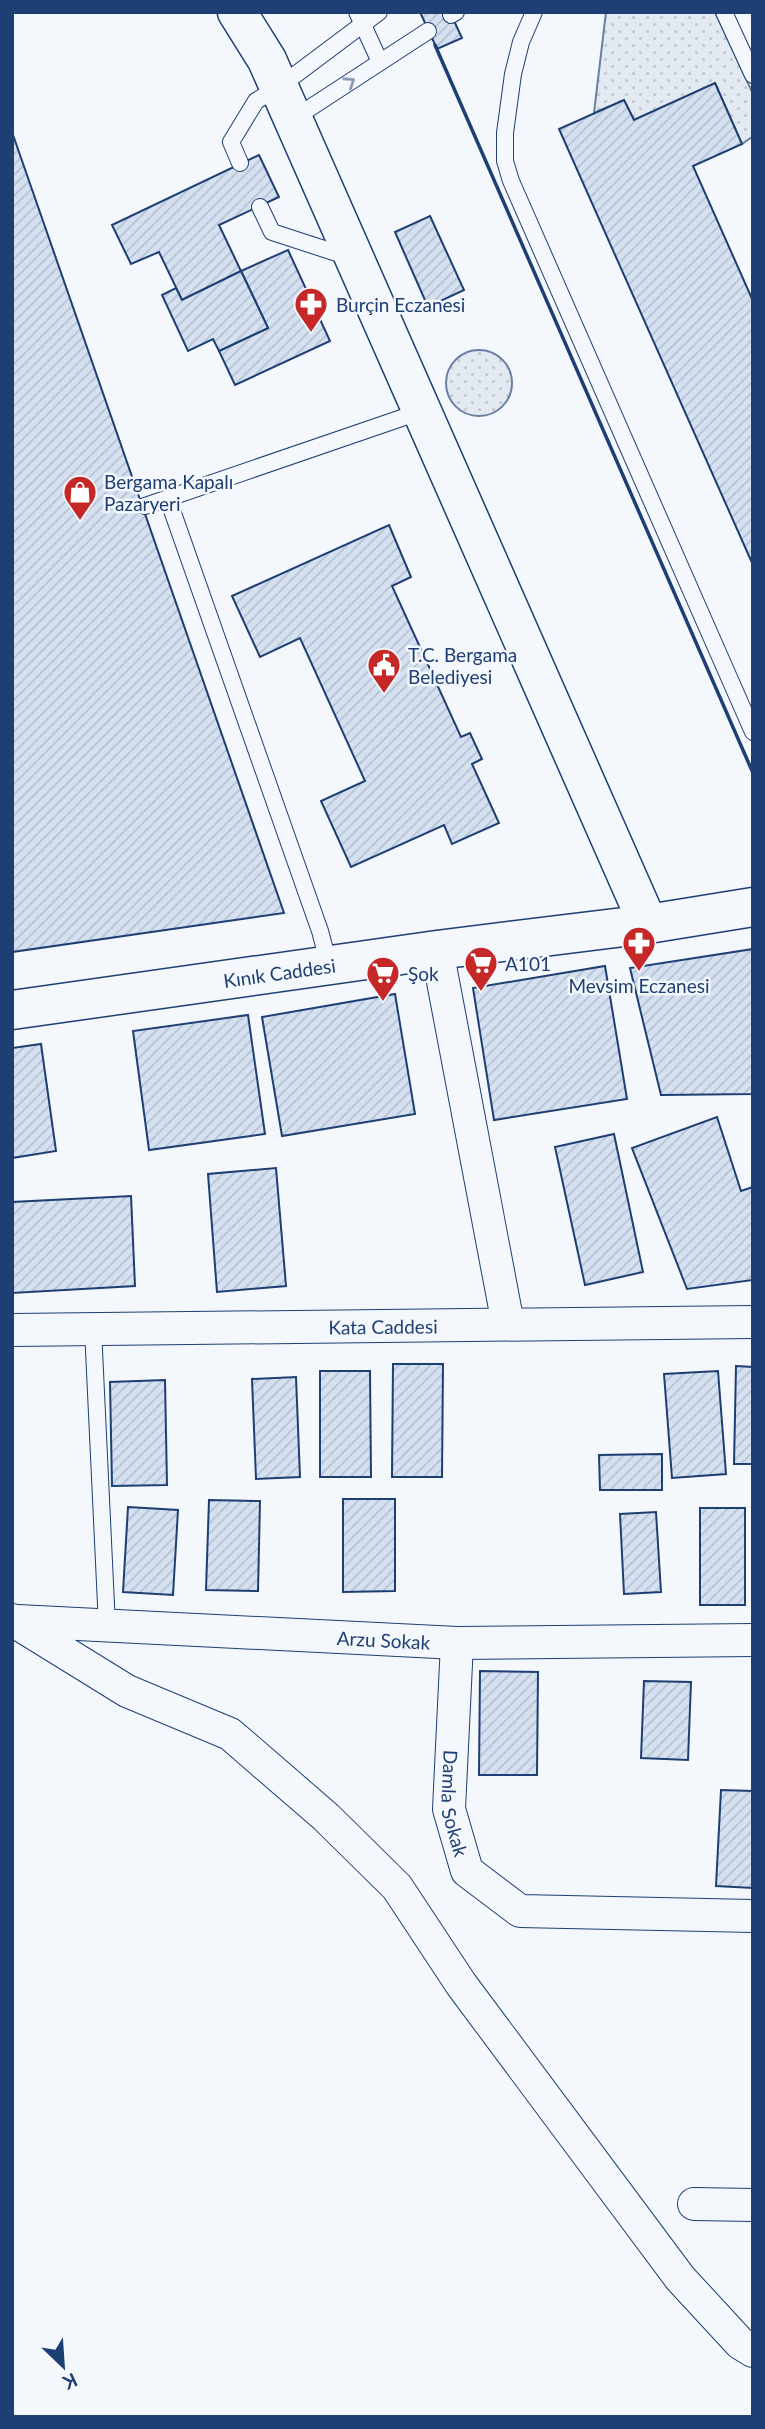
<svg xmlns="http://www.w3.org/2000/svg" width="765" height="2429" font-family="Lato,sans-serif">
  <defs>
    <pattern id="grass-dots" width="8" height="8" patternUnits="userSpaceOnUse" patternTransform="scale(1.75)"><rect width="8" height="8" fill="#e3e9f0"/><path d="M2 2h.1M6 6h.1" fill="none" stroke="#c2c9d1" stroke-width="1.8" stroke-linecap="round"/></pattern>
    <pattern id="building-hatch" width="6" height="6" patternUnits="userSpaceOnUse" patternTransform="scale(1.75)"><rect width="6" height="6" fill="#d5e0f0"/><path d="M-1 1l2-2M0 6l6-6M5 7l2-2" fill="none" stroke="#b6c1d1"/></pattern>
  </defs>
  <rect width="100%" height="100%" fill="#f4f7fb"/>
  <!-- grass -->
  <g fill="url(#grass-dots)" stroke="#687fa3" stroke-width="2">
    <polygon points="606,12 715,12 753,94 752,137 742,144 715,83 634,120 624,100 594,113"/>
    <circle cx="479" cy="383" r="33"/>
  </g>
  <!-- building -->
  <g fill="url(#building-hatch)" stroke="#1d3f73" stroke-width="2">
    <polygon points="420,12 450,12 462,38 437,49"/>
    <polygon points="715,83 742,144 693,166 753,301 753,565 559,129 624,100 634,120"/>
    <polygon points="12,132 284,913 12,952"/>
    <polygon points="259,155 279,197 219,225 241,271 182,300 159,252 131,264 112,225"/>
    <polygon points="430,216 464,290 428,307 395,232"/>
    <polygon points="288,250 330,341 235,385 219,351 268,328 241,271"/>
    <polygon points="241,271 268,328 219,351 213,339 188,351 162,295 176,288 182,300"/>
    <polygon points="389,525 411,577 392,586 461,737 470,733 482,759 472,764 499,823 452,844 444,825 351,867 321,801 365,781 300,638 260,657 232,596"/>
    <polygon points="753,949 753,1094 661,1095 630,968"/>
    <polygon points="605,966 627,1099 494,1120 473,988"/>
    <polygon points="395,994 415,1114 282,1136 262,1017"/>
    <polygon points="248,1015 265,1134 149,1150 133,1031"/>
    <polygon points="41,1044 56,1151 12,1158 12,1048"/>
    <polygon points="717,1117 741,1191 753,1187 753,1280 687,1289 632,1148"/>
    <polygon points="614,1134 643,1272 585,1285 555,1147"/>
    <polygon points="276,1168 286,1286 217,1292 208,1174"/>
    <polygon points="131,1196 135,1286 12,1293 12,1202"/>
    <polygon points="393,1364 443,1364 442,1477 392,1477"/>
    <polygon points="736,1366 753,1367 753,1464 734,1464"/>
    <polygon points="320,1371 370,1371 371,1477 320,1477"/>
    <polygon points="718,1371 726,1474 672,1478 664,1374"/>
    <polygon points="296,1377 300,1477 256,1479 252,1379"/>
    <polygon points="165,1380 167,1485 112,1486 110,1382"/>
    <polygon points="662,1454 662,1490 600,1490 599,1455"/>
    <polygon points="343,1499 395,1499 395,1591 343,1592"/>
    <polygon points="209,1500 260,1501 258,1591 206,1590"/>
    <polygon points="128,1507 178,1510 173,1595 123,1592"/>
    <rect x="700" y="1508" width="45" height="97"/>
    <polygon points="656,1512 661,1592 624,1594 620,1514"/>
    <polygon points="480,1671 538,1672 537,1775 479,1775"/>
    <polygon points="644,1681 691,1682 688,1760 641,1758"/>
    <polygon points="721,1790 753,1791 753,1888 716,1886"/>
  </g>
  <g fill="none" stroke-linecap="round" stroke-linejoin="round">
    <defs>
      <g id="service">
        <polyline points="357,12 380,62"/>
        <polyline points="534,12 521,42 513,74 505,133 505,161 511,181 753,732"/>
        <polyline points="724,12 753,75"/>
        <polyline points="451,15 456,12"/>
        <polyline points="293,119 428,31"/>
        <polyline points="240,163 231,142 256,101 279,87 379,12"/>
        <polyline points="260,207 272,232 349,257"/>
        <polyline points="168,499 320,931 329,965"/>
        <polyline points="145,506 422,411"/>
        <polyline points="93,1329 107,1626"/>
      </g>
      <g id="minor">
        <polyline points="437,950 508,1324"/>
        <path id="s1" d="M12 1330 753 1322"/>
        <polyline points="12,1620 127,1691 230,1734 326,1817 397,1887 461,1984 680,2278 740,2343 753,2351"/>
        <path id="s2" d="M18 1621 457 1643 753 1640"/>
        <path id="s3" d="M457 1643 449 1809 467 1871 520 1911 753 1916"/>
        <polyline points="694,2204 753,2205"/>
      </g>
      <g id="secondary">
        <polyline points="237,12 267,60 648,924"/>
        <path id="s4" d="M12 1010 437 950 648 924 753 907"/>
      </g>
    </defs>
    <!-- service casing -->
    <use href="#service" stroke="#1d3f73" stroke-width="18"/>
    <!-- minor casing -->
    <use href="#minor" stroke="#1d3f73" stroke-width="34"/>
    <!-- secondary casing -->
    <use href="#secondary" stroke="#1d3f73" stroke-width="41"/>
    <!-- service -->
    <use href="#service" stroke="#f4f7fb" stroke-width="16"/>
    <!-- minor -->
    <use href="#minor" stroke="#f4f7fb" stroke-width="32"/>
    <!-- secondary -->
    <use href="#secondary" stroke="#f4f7fb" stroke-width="38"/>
    <!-- wall -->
    <polyline stroke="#1d3f73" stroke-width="3.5" points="435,45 753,773"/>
  </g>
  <!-- one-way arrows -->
  <defs><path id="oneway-chevron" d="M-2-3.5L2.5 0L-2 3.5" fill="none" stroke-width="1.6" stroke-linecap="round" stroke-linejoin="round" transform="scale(1.75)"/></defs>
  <use stroke="#889bb7" href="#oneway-chevron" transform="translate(350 82) rotate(-33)"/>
  <!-- icons -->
  <defs>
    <symbol id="pharmacy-pin" viewBox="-11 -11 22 30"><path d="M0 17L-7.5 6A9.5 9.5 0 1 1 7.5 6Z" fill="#c62828" stroke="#f4f7fb"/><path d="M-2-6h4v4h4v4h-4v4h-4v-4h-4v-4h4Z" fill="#fff"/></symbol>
    <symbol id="shop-pin" viewBox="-11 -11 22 30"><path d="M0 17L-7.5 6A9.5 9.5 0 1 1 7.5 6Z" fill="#c62828" stroke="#f4f7fb"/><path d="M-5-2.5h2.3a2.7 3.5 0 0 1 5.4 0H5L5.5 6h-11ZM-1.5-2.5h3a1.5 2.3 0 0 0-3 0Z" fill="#fff"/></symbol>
    <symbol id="civic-pin" viewBox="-11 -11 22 30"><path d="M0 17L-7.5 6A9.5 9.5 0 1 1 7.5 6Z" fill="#c62828" stroke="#f4f7fb"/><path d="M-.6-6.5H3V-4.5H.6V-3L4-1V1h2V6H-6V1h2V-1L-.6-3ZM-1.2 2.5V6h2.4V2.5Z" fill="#fff"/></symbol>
    <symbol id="supermarket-pin" viewBox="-11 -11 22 30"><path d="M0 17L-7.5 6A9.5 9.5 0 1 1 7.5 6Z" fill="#c62828" stroke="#f4f7fb"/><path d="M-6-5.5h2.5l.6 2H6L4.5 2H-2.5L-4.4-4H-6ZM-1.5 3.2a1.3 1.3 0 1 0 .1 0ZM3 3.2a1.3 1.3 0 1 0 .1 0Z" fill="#fff"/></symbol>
  </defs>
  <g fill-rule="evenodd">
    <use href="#pharmacy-pin" x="292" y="285" width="38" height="52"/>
    <use href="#shop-pin" x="61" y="473" width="38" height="52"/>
    <use href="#civic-pin" x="365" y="646" width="38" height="52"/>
    <use href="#pharmacy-pin" x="620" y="924" width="38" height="52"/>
    <use href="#supermarket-pin" x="462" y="944" width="38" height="52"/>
    <use href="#supermarket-pin" x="364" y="954" width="38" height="52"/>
  </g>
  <g text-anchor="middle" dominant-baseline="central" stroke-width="5" stroke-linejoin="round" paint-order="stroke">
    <!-- poi labels -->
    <g font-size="19" fill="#1d3f73" stroke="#f4f7fb" text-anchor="start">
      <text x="336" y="304">Burçin Eczanesi</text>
      <text x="104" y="481">Bergama Kapalı<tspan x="104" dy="22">Pazaryeri</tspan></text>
      <text x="408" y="654">T.C. Bergama<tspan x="408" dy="22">Belediyesi</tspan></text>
      <text x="505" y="963">A101</text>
      <text x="408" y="973">Şok</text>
      <text x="639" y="985" text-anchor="middle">Mevsim Eczanesi</text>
    </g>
    <!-- street labels -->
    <g font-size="19" fill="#1d3f73" stroke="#f4f7fb">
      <text stroke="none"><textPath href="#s4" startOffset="270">Kınık Caddesi</textPath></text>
      <text stroke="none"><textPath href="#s1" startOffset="371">Kata Caddesi</textPath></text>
      <text stroke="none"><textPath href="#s2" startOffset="366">Arzu Sokak</textPath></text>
      <text stroke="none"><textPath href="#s3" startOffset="161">Damla Sokak</textPath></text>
    </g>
  </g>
  <!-- border -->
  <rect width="765" height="2429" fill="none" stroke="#1d3f73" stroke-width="28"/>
  <!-- north arrow -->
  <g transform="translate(63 2366) rotate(155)" stroke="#f4f7fb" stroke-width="5" paint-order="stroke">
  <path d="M0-5L12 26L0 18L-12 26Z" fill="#1d3f73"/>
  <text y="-10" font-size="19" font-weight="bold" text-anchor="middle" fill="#1d3f73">K</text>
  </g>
</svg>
